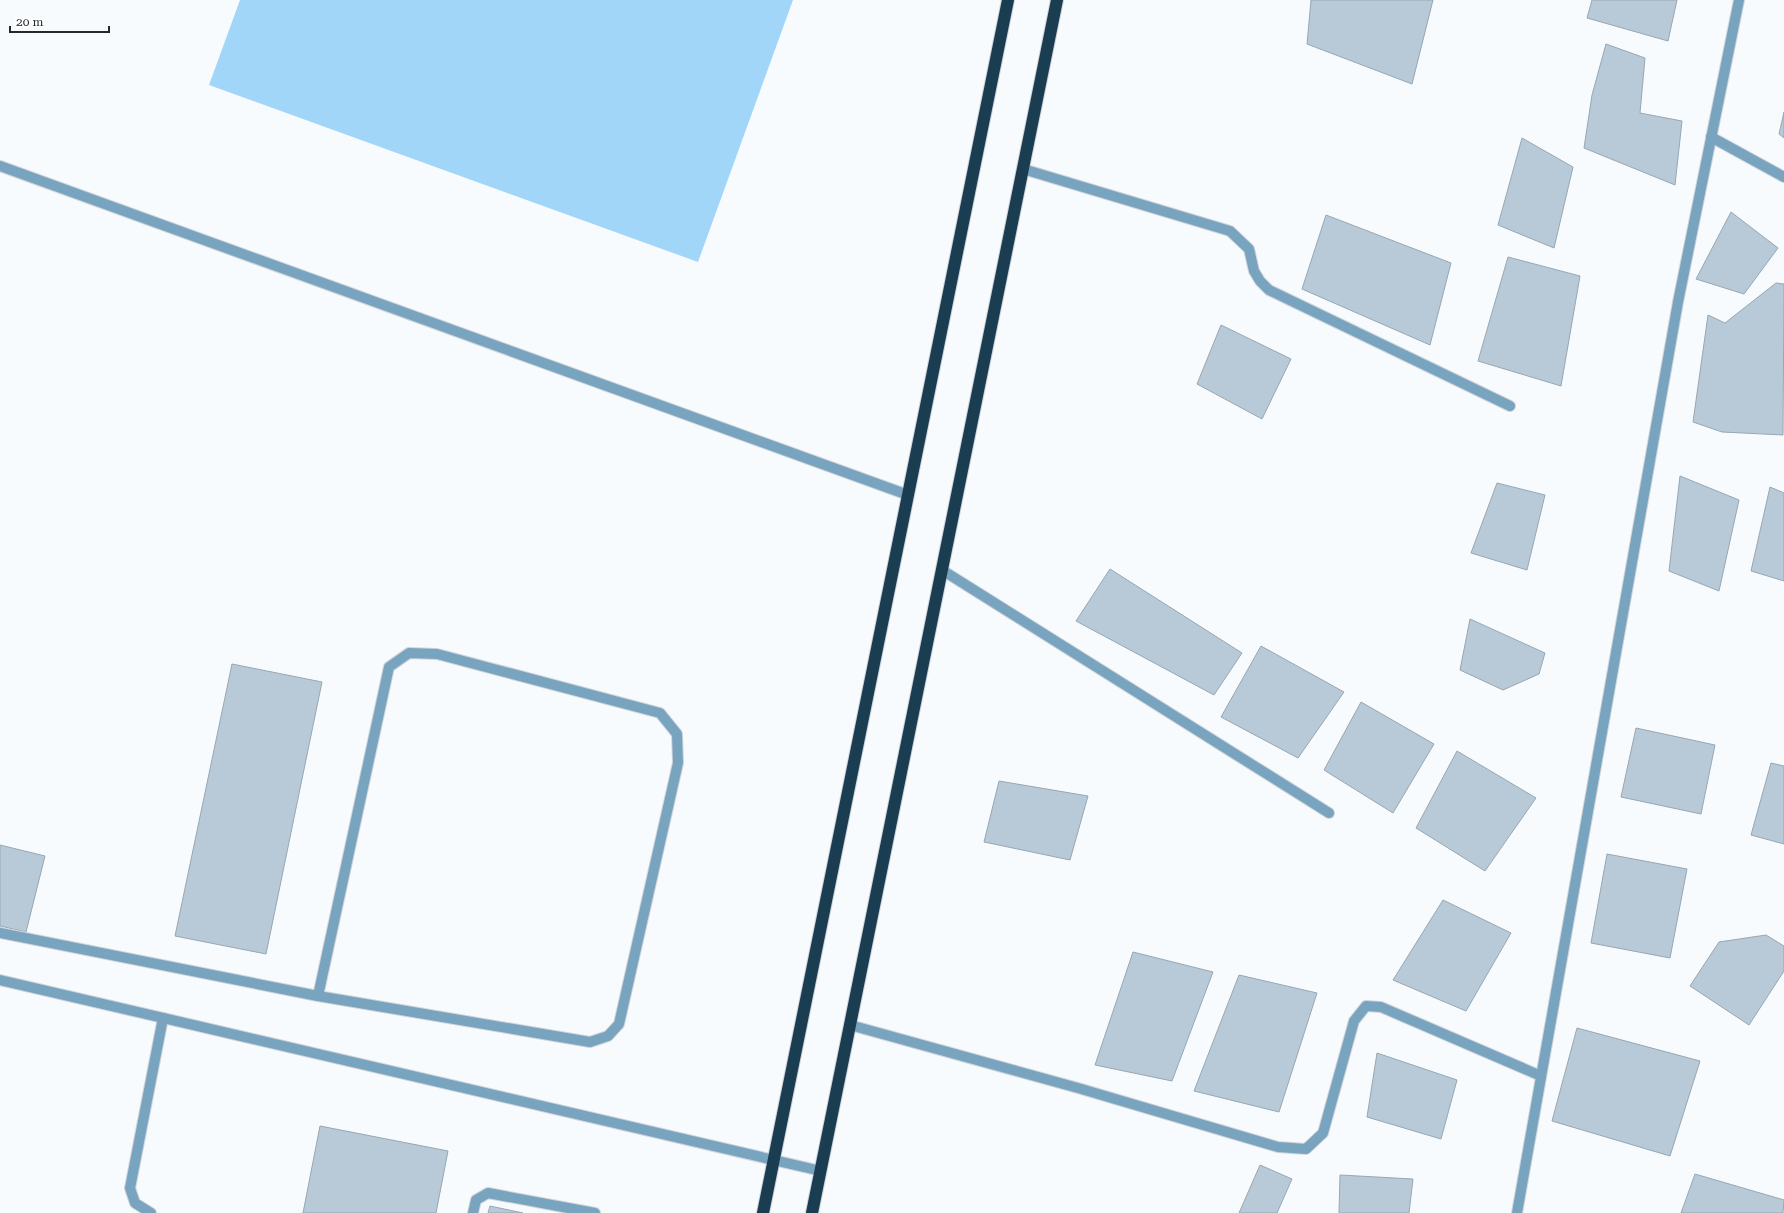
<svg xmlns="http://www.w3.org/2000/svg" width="1784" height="1213" font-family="'Roboto Serif',serif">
  <rect width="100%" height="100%" fill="#f8fbfe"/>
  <!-- green -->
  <polygon fill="#a1d6f9" points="240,0 793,0 698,262 209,85"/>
  <!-- building -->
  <g fill="#b8cad7" stroke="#96a7b3">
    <polygon points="1311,0 1433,0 1412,84 1307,44"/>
    <polygon points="1592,0 1677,0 1668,41 1587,18"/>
    <polygon points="1606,44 1645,58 1640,113 1682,121 1675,185 1584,148 1592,95"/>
    <polygon points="1784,112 1784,138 1779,134"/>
    <polygon points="1522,138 1573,167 1554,248 1498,225"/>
    <polygon points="1731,212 1778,248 1744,294 1696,279"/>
    <polygon points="1326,215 1451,263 1430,345 1302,289"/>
    <polygon points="1508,257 1580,276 1561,386 1478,361"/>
    <polygon points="1776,283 1784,284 1783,435 1722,432 1693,422 1708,315 1725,323"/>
    <polygon points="1221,325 1291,359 1262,419 1197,384"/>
    <polygon points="1680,476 1739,500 1719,591 1669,571"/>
    <polygon points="1497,483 1545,495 1527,570 1471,553"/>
    <polygon points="1770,487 1784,493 1784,581 1751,571"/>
    <polygon points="1110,569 1242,653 1214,695 1076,621"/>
    <polygon points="1470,619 1545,653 1539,674 1503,690 1460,670"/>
    <polygon points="1261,646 1344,692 1298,758 1221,717"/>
    <polygon points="232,664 322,682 266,954 175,936"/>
    <polygon points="1361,702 1434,744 1393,813 1324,770"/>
    <polygon points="1636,728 1715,745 1701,814 1621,797"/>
    <polygon points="1457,751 1536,798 1485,871 1416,828"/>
    <polygon points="1771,763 1784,766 1784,844 1751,835"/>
    <polygon points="999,781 1088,796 1070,860 984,842"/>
    <polygon points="0,845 45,856 26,932 0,926"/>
    <polygon points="1607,854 1687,869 1670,958 1591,943"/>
    <polygon points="1443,900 1511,933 1466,1011 1393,980"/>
    <polygon points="1766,935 1784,946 1784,971 1749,1025 1690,986 1719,942"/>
    <polygon points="1133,952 1213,972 1172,1081 1095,1065"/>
    <polygon points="1239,975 1317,993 1279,1112 1194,1091"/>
    <polygon points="1577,1028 1700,1061 1670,1156 1552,1121"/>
    <polygon points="1377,1053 1457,1080 1441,1139 1367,1117"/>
    <polygon points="320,1126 448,1151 436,1213 303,1213"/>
    <polygon points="1260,1165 1292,1179 1277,1213 1239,1213"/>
    <polygon points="1695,1174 1784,1200 1783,1213 1681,1213"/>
    <polygon points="1340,1175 1413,1179 1409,1213 1339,1213"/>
    <polygon points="490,1206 523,1213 488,1213"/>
  </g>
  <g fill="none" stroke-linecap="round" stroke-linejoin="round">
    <defs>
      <g id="minor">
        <polyline points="1711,137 1784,177"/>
        <polyline points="0,166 908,495"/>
        <polyline points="1023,169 1230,231 1249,249 1254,271 1260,281 1269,290 1510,406"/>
        <polyline points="942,570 1329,813"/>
        <polygon points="409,653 437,654 660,713 677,734 678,763 619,1024 608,1036 590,1042 318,996 389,667"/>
        <polyline points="0,933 318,996"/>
        <polyline points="0,980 821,1171"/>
        <polyline points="850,1025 1078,1088 1278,1147 1306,1149 1323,1133 1354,1021 1366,1006 1381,1007 1541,1076"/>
        <polyline points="151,1213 135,1203 130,1188 163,1018"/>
        <polyline points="473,1213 476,1200 488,1193 595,1213"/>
        <polyline points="1517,1213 1678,302 1739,0"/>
      </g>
      <g id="highway">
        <polyline points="763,1213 1008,0"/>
        <polyline points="812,1213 1057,0"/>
      </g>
    </defs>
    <!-- minor casing -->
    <use href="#minor" stroke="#d1d5d9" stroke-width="12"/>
    <!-- highway casing -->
    <use href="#highway" stroke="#d1d5d9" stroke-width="14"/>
    <!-- minor -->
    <use href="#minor" stroke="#79a4c0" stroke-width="10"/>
    <!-- highway -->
    <use href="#highway" stroke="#1a3d52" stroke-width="12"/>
  </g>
  <!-- scale -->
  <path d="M10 26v6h99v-6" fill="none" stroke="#22292e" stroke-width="2"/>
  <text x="16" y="26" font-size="12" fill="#22292e" stroke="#ffffff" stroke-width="3" paint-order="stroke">20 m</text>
</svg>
